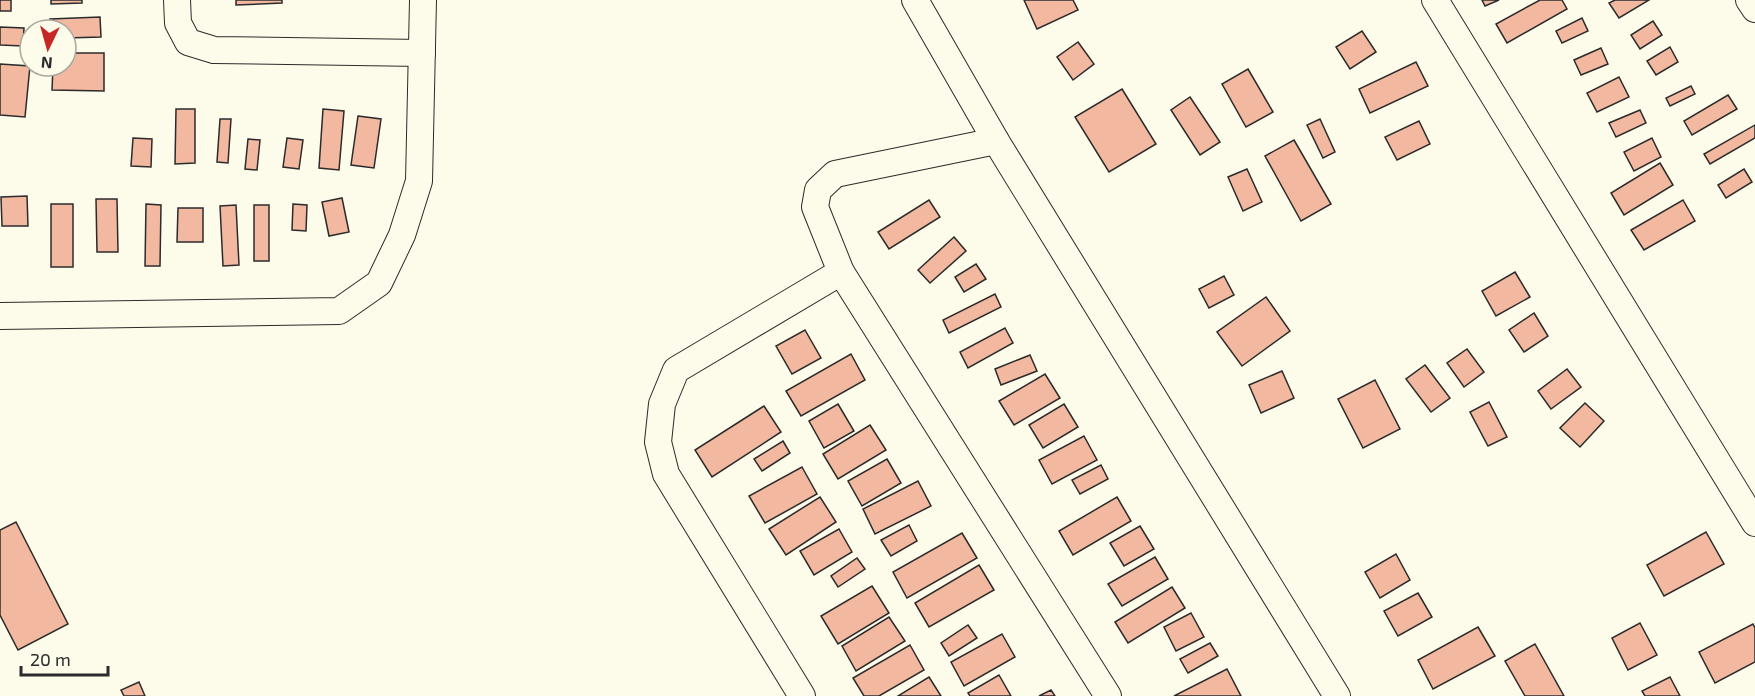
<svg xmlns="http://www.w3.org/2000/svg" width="1755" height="696" font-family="'Exo 2',sans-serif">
  <rect width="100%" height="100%" fill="#fdfbea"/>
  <!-- building -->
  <g fill="#f2b8a0" stroke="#2b2b2b" stroke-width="1.5">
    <rect x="0" y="0" width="11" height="11"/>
    <polygon points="51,0 82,0 82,3 51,4"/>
    <polygon points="236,0 282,0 282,3 236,5"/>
    <polygon points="1024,0 1073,0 1078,10 1037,29"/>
    <polygon points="1482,0 1499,0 1485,6"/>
    <polygon points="1540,0 1562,0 1567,9 1507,43 1496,24"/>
    <polygon points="1615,0 1649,0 1619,18 1609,3"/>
    <polygon points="100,17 101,37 66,38 66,30 50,30 50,19"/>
    <polygon points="1582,18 1588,31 1562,43 1556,31"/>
    <polygon points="1653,21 1662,35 1640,49 1631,35"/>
    <polygon points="0,27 24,28 23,46 0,45"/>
    <polygon points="1362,31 1376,52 1350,69 1336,47"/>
    <polygon points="1078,42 1094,64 1073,80 1057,57"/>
    <polygon points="1670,47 1678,62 1656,75 1647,61"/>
    <polygon points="1601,48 1608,64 1581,75 1574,60"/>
    <polygon points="66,53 104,53 104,91 52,90 53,66 66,66"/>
    <polygon points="1416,62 1428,86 1370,113 1359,89"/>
    <polygon points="0,64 30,66 25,117 0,115"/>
    <polygon points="1248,69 1273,112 1246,127 1222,84"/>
    <polygon points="1619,77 1629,97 1597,112 1587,93"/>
    <polygon points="1691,86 1695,94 1670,106 1666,98"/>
    <polygon points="1122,89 1156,144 1109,172 1075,117"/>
    <polygon points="1728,95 1737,109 1692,135 1684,121"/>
    <polygon points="1190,97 1220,142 1200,155 1171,110"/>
    <polygon points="176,109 195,109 195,163 175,164"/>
    <polygon points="323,109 344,111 339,170 319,168"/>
    <polygon points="1640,110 1646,123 1616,137 1609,123"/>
    <polygon points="358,116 381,119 374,168 351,165"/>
    <polygon points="220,119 231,119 228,163 217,162"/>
    <polygon points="1320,119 1335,152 1323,158 1307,125"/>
    <polygon points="1419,121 1430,144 1397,160 1385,137"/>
    <polygon points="1755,125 1755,138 1710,164 1704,154"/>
    <polygon points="133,138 152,139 151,167 131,166"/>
    <polygon points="287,138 303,140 299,169 283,167"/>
    <polygon points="1652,138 1661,157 1634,171 1624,152"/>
    <polygon points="248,139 260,140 257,170 245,169"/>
    <polygon points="1294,140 1331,204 1301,221 1265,156"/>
    <polygon points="1660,163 1673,185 1624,215 1611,193"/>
    <polygon points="1247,169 1262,202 1243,211 1228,177"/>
    <polygon points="1744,169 1752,182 1726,198 1718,185"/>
    <polygon points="27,196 28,226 2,226 1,197"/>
    <polygon points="342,198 349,232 329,236 322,202"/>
    <polygon points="96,199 117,199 118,252 97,252"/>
    <polygon points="929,200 940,217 889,249 878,232"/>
    <polygon points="1683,200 1695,221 1644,250 1631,230"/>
    <rect x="51" y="204" width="22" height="63"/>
    <polygon points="146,204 161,205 160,266 145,266"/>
    <polygon points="293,204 307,205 306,231 292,230"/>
    <polygon points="236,205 239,265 223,266 220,206"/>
    <rect x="254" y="205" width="15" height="56"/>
    <polygon points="178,208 203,208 203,242 177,242"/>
    <polygon points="954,237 966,251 930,283 918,270"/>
    <polygon points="976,264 986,279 964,292 955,277"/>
    <polygon points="1515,272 1530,297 1496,316 1482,291"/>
    <polygon points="1224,276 1234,295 1209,308 1199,289"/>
    <polygon points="995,294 1001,307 949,333 943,320"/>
    <polygon points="1266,297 1290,331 1242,366 1217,332"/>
    <polygon points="1534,313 1548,336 1524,352 1509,330"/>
    <polygon points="1005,328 1013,343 968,368 960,352"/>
    <polygon points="805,330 821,358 792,374 776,346"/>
    <polygon points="1467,349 1484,372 1464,387 1447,363"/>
    <polygon points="851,354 865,380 801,416 786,391"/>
    <polygon points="1030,355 1037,371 1001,385 995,369"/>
    <polygon points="1425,365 1450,398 1431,412 1406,379"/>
    <polygon points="1567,369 1581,387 1551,409 1538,391"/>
    <polygon points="1282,371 1294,398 1261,413 1249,385"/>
    <polygon points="1045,374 1060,398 1014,425 999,401"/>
    <polygon points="1375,380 1400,429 1363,448 1338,399"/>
    <polygon points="1489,402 1507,437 1488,446 1470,412"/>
    <polygon points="1585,403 1604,421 1580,447 1560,428"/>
    <polygon points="838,404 854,431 824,448 809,421"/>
    <polygon points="1064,404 1078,427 1043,448 1029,425"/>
    <polygon points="764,406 781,432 712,477 695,450"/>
    <polygon points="870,425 886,450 838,479 823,454"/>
    <polygon points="1084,436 1097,460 1052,484 1039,460"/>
    <polygon points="783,441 790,453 762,471 754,459"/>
    <polygon points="887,459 901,483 862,506 848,481"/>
    <polygon points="1101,465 1108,479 1080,494 1072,480"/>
    <polygon points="802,467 817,494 765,523 749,496"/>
    <polygon points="918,481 931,506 875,534 863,509"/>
    <polygon points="820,497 836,522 786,555 769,529"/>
    <polygon points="1117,497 1131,521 1073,555 1059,531"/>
    <polygon points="16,522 68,624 18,650 0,615 0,530"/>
    <polygon points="909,525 917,541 891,556 881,540"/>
    <polygon points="1140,526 1154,549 1124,566 1110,543"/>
    <polygon points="839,529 852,552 814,575 800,551"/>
    <polygon points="1706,532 1724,564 1664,596 1647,565"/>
    <polygon points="962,533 977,558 907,598 893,572"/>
    <polygon points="1396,554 1410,580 1380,598 1365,572"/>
    <polygon points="1155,557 1168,579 1122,606 1108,584"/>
    <polygon points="857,558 865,569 838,587 831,576"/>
    <polygon points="979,565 994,590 929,627 915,603"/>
    <polygon points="872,586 889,613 838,644 821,616"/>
    <polygon points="1172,587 1185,608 1128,643 1115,622"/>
    <polygon points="1418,593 1432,617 1398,636 1384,611"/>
    <polygon points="1191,613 1204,637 1176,651 1164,627"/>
    <polygon points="889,617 905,641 856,671 842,646"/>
    <polygon points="1640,623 1657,655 1628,670 1612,638"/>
    <polygon points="1753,624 1755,628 1755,662 1715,683 1699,652"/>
    <polygon points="968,625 977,638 949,656 941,643"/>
    <polygon points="1478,627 1495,656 1433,689 1418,660"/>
    <polygon points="1002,634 1015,657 964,686 951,662"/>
    <polygon points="1210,643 1218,656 1188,673 1180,659"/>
    <polygon points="1535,644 1564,696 1525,696 1505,661"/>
    <polygon points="910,645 924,670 879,696 864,696 853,678"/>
    <polygon points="1227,669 1241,696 1174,696"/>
    <polygon points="999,675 1011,696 970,696 968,693"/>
    <polygon points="929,677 941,696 898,696"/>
    <polygon points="1670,677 1680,696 1645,696 1642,691"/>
    <polygon points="139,682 145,696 124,696 121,690"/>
    <polygon points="1051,690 1055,696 1039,696"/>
  </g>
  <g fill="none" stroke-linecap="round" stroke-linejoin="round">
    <defs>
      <g id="minor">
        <polyline points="177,0 178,23 188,42 214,50 422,53"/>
        <polyline points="915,0 996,141 1337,696"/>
        <polyline points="1435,0 1755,523"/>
        <polyline points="1749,0 1755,9"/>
        <polyline points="996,141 835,174 818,190 815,207 841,272 1108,696"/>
        <polyline points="0,316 339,311 379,283 402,235 419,181 423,0"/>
        <polyline points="802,696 666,474 658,442 662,404 676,370 841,272"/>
      </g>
    </defs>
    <!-- minor casing -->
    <use href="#minor" stroke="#2b2b2b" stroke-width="28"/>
    <!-- minor -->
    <use href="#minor" stroke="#fdfbea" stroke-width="26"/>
  </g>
  <!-- north arrow -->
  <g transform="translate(48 48) rotate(185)"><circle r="28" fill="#fdfbea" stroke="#a9a89e" stroke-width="1.5"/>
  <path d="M0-4.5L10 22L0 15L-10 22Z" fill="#c62828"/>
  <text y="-9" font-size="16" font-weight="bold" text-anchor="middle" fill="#2b2b2b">N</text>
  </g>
  <!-- scale -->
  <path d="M21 666v9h87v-9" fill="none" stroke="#2b2b2b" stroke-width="3"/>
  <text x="30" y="666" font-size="18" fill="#2b2b2b" stroke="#fdfbea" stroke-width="4.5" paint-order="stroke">20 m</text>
</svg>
